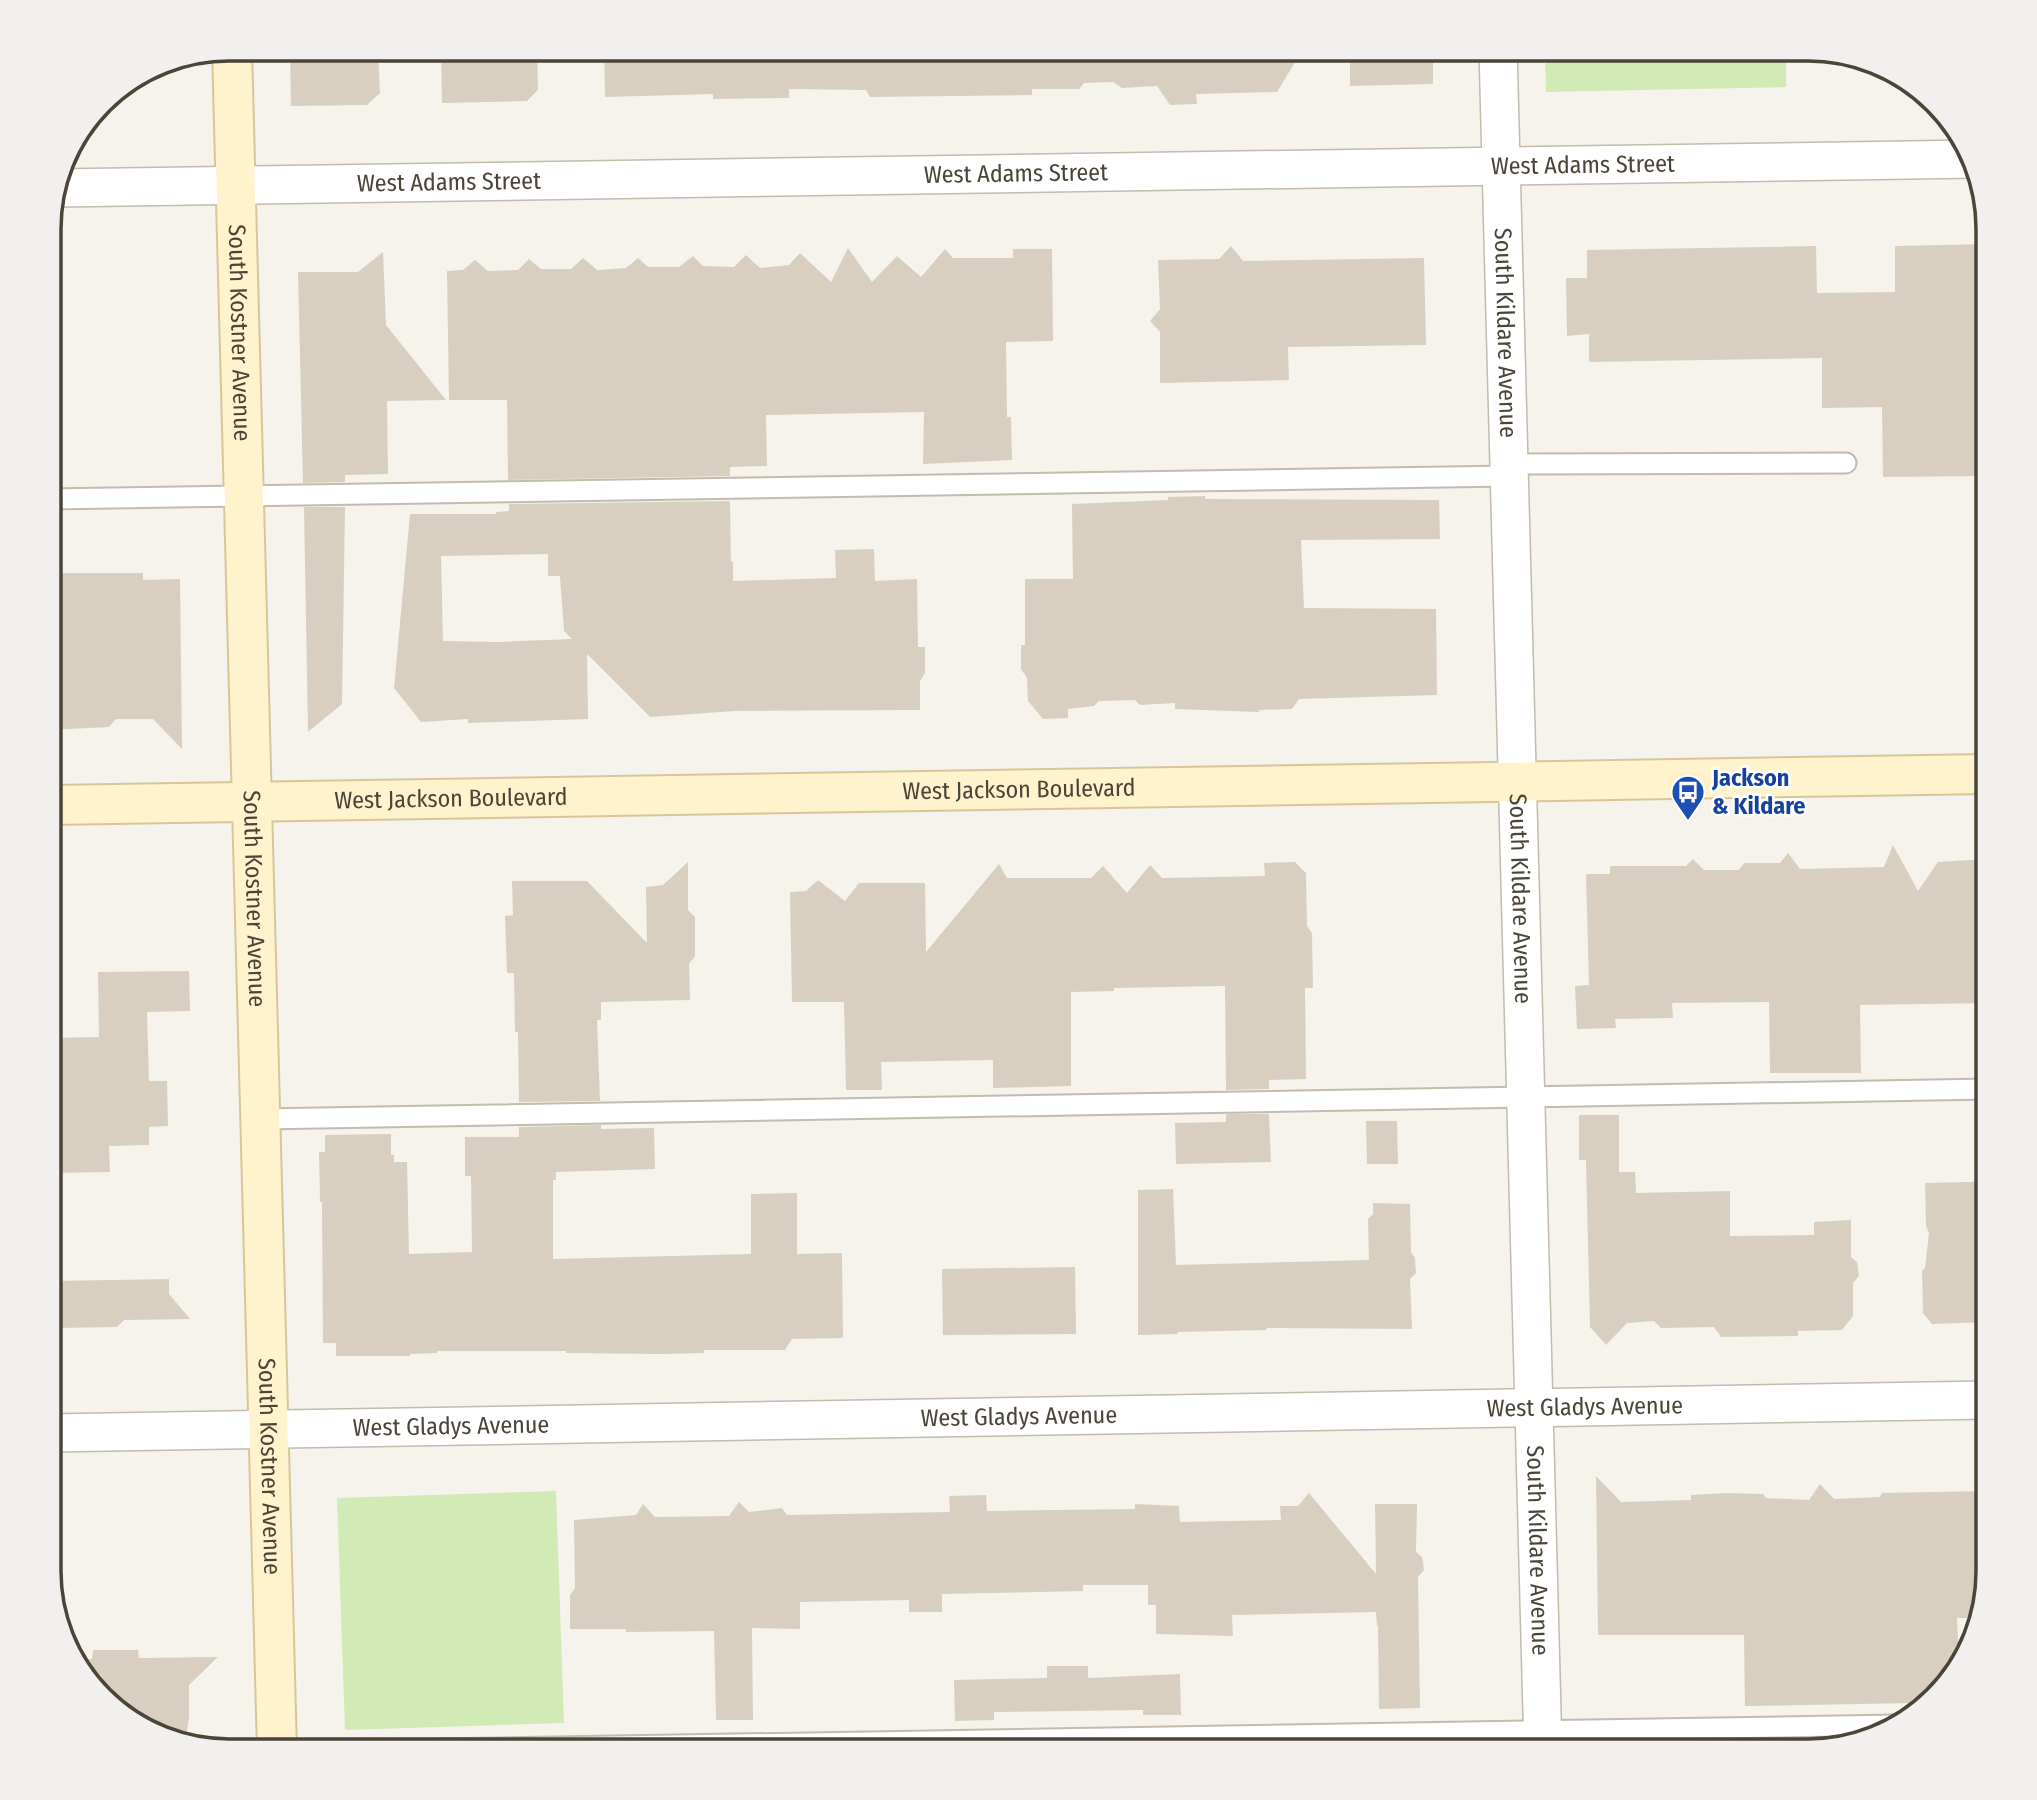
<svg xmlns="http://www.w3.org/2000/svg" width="2037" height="1800" font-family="'Fira Sans Condensed',sans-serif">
  <rect width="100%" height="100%" fill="#f6f3ec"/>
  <!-- grass -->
  <g fill="#d2eab5">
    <polygon points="1545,49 1786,49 1786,87 1546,92"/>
    <polygon points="556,1491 564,1723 345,1730 337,1498"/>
  </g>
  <!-- building -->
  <g fill="#d8cfc1" fill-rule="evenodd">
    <polygon points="290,49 378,49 380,93 367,105 291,106"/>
    <polygon points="441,49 537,49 538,90 527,101 442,103"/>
    <polygon points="604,49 1303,49 1277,92 1196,94 1197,104 1170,105 1157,86 1122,88 1113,82 1084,83 1079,89 1032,89 1032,95 870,97 866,90 789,89 789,98 713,99 713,94 605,97"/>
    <polygon points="1350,49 1433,49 1433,84 1350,86"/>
    <polygon points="1988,244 1988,476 1883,477 1882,407 1822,408 1822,358 1589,362 1589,334 1567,336 1566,278 1587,278 1587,250 1816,246 1817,293 1895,292 1895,246"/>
    <polygon points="1231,246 1243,261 1424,258 1426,345 1288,347 1289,380 1160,383 1160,332 1150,321 1160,309 1158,260 1219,259"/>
    <polygon points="848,248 872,282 897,256 921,277 945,249 953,258 1013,258 1013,249 1052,249 1053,341 1006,342 1007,417 1011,417 1012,460 923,464 924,412 766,415 767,466 730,467 730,476 508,480 507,400 449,400 447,271 463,270 475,260 488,271 518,270 529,259 541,269 571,269 583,258 597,270 626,268 638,258 648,267 679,267 693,256 703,266 734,267 746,255 760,268 789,265 800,253 831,282"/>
    <polygon points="383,252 386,325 446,400 387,401 388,474 345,475 345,482 303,483 298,272 358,272"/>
    <polygon points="1205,496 1205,499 1439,500 1440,539 1301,540 1304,608 1436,609 1437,695 1299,699 1292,709 1259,710 1259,712 1175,709 1175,703 1140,705 1135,700 1099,701 1094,706 1068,709 1068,718 1043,719 1028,701 1027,678 1021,669 1021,645 1025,645 1025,579 1073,579 1072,504 1168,500 1168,497"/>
    <path d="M730 501 731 562 733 561V581L836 578 835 550 874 549 875 581 917 579 918 647H925V673L920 681V710L735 711 650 717 587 654 588 719 468 723V719L421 722 394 688 410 514H496V512L509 511V504ZM548 554V576H560L564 631 572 639 498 642 443 641 441 556Z"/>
    <polygon points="304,507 345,507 342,704 308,732"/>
    <polygon points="49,573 143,573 143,580 180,579 182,749 153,719 116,719 109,727 49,730"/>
    <polygon points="1893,845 1918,891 1938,862 1988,859 1988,1003 1860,1005 1861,1073 1770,1073 1769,1002 1672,1003 1673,1018 1615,1019 1616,1028 1577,1029 1575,986 1589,985 1586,874 1610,874 1610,866 1686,866 1693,859 1704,870 1739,870 1744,863 1780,863 1788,853 1800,869 1884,867"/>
    <polygon points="688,862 688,910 695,917 695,956 689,964 690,1000 601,1002 601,1020 597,1020 600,1101 519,1102 518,1032 515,1032 514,973 507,973 505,916 513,915 512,881 587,881 647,943 646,887 663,885"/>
    <polygon points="1295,862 1306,873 1307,926 1312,933 1313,988 1305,988 1306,1079 1269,1080 1269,1089 1226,1090 1225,986 1114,988 1114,991 1071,992 1071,1086 993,1088 993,1060 881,1062 882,1090 846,1090 844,1002 792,1002 790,892 806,891 818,880 845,901 859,883 925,883 926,952 999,864 1007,878 1091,878 1103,866 1127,893 1150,865 1162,878 1265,876 1264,863"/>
    <polygon points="189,971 190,1011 147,1012 149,1081 167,1081 168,1126 149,1127 149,1145 109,1146 110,1172 49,1173 49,1038 99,1037 98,972"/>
    <polygon points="1226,1114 1269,1114 1271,1162 1176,1164 1175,1123 1226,1122"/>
    <polygon points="1579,1115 1619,1115 1619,1172 1635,1172 1636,1193 1730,1191 1730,1236 1814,1235 1814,1222 1851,1220 1851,1257 1857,1262 1859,1276 1853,1283 1853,1316 1842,1330 1798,1331 1798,1336 1721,1337 1714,1327 1661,1328 1654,1321 1627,1323 1606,1345 1590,1327 1586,1160 1579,1160"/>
    <polygon points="1366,1121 1397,1121 1398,1164 1367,1164"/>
    <polygon points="601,1125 601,1129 654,1128 655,1169 556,1172 556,1180 553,1180 553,1259 751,1254 751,1194 797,1193 797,1254 842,1253 843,1338 792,1339 785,1350 704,1350 704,1353 662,1354 566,1353 566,1351 437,1351 437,1353 410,1354 410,1356 336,1356 336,1343 323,1343 322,1202 320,1202 319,1152 325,1152 325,1135 391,1134 391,1155 394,1155 394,1162 407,1162 409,1254 472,1252 471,1176 465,1176 465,1137 519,1137 519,1127"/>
    <polygon points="1969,1182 1988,1182 1988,1322 1932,1324 1923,1313 1922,1271 1925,1268 1929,1233 1926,1226 1925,1183"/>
    <polygon points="1173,1189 1176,1265 1369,1260 1368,1219 1373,1214 1373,1203 1410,1204 1411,1252 1415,1258 1416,1273 1410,1279 1412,1329 1266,1328 1267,1330 1177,1332 1178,1334 1138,1335 1138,1190"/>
    <polygon points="1075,1267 1076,1334 943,1335 942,1269"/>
    <polygon points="169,1279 169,1294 190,1319 124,1320 117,1327 55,1328 54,1281"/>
    <polygon points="1596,1476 1621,1502 1691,1500 1691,1495 1727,1493 1763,1494 1766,1498 1809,1500 1820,1484 1834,1499 1880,1497 1882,1493 1988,1491 1988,1582 1982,1605 1973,1605 1973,1618 1957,1618 1959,1663 1936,1698 1914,1699 1914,1703 1745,1706 1744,1635 1598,1635"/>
    <polygon points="1309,1493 1376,1574 1375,1504 1417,1504 1416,1552 1422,1557 1424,1570 1418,1577 1420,1708 1379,1709 1378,1626 1377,1626 1376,1612 1232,1615 1233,1636 1156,1634 1156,1605 1148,1605 1148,1585 1083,1585 1083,1591 942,1594 942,1612 909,1612 909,1600 800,1602 800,1629 752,1628 753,1720 716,1720 714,1631 626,1632 626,1629 570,1629 570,1595 575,1588 574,1520 636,1515 643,1504 655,1517 729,1516 739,1502 749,1512 782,1508 787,1515 950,1512 949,1496 986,1495 987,1511 1135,1509 1135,1504 1179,1506 1180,1522 1281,1520 1280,1506 1298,1506"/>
    <polygon points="93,1650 138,1650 139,1658 218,1657 189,1685 189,1718 185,1742 160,1737 102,1699 79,1667 79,1659 92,1659"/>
    <polygon points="1047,1666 1088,1666 1088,1678 1180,1674 1181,1715 1143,1715 1143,1710 994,1712 994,1720 955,1721 954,1680 1047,1678"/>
  </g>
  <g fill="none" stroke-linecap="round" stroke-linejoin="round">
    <defs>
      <g id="lane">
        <polyline points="1509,464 1846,463"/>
        <polyline points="49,499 1509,476"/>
        <polyline points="260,1119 1988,1089"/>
        <polyline points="314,1751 1896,1725"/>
      </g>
      <g id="street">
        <path id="s1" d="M1498 49 1543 1751"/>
        <path id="s2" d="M57 188 1974 159"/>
        <path id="s3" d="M49 1433 1988 1400"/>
      </g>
      <g id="secondary">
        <path id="s4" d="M232 49 277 1751"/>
        <path id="s5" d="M49 805 1988 774"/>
      </g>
    </defs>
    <!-- lane casing -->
    <use href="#lane" stroke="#c2bbae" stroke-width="23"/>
    <!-- street casing -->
    <use href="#street" stroke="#c2bbae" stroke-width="40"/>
    <!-- secondary casing -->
    <use href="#secondary" stroke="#d6c79b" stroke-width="42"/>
    <!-- lane -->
    <use href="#lane" stroke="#fff" stroke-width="19"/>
    <!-- street -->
    <use href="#street" stroke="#fff" stroke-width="37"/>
    <!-- secondary -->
    <use href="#secondary" stroke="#fff3cd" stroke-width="38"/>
  </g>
  <!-- icons -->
  <defs>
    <symbol id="bus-pin" viewBox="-11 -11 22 30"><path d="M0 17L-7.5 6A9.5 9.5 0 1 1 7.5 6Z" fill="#1a4fb4" stroke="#fff"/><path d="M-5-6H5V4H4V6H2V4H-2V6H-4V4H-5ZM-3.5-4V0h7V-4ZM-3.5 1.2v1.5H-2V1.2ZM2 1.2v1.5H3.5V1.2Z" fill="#fff"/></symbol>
  </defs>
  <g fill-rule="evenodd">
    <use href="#bus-pin" x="1669" y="773" width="38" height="52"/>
  </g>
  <g text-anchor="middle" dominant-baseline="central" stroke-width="5" stroke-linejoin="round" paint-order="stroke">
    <!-- street labels -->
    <g font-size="24" fill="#4b4439" stroke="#fff">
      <text stroke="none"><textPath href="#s2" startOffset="1526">West Adams Street</textPath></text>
      <text stroke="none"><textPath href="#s2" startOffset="959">West Adams Street</textPath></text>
      <text stroke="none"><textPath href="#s2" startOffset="392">West Adams Street</textPath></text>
      <text stroke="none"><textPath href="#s4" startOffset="284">South Kostner Avenue</textPath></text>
      <text stroke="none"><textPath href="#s1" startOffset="284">South Kildare Avenue</textPath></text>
      <text stroke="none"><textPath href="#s5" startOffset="970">West Jackson Boulevard</textPath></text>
      <text stroke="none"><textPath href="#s5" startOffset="402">West Jackson Boulevard</textPath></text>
      <text stroke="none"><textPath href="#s4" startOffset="850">South Kostner Avenue</textPath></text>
      <text stroke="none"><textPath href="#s1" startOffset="850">South Kildare Avenue</textPath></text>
      <text stroke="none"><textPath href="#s3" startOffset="1536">West Gladys Avenue</textPath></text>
      <text stroke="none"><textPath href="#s3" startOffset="970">West Gladys Avenue</textPath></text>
      <text stroke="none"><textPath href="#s3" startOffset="402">West Gladys Avenue</textPath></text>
      <text stroke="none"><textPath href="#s4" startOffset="1418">South Kostner Avenue</textPath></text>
      <text stroke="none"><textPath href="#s1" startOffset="1502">South Kildare Avenue</textPath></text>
    </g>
    <!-- transit labels -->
    <g font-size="24" font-weight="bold" fill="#164399" stroke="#fff" text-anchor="start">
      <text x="1712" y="778">Jackson<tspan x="1712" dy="28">&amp; Kildare</tspan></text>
    </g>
  </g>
  <!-- crop -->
  <path d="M0 0H2037V1800H0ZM229 61H1808A168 168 0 0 1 1976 229V1571A168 168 0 0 1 1808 1739H229A168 168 0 0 1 61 1571V229A168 168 0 0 1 229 61Z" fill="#f1f0ef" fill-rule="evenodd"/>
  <path fill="none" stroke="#4b4439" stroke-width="3.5" d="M229 61H1808A168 168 0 0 1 1976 229V1571A168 168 0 0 1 1808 1739H229A168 168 0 0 1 61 1571V229A168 168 0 0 1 229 61Z"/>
</svg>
